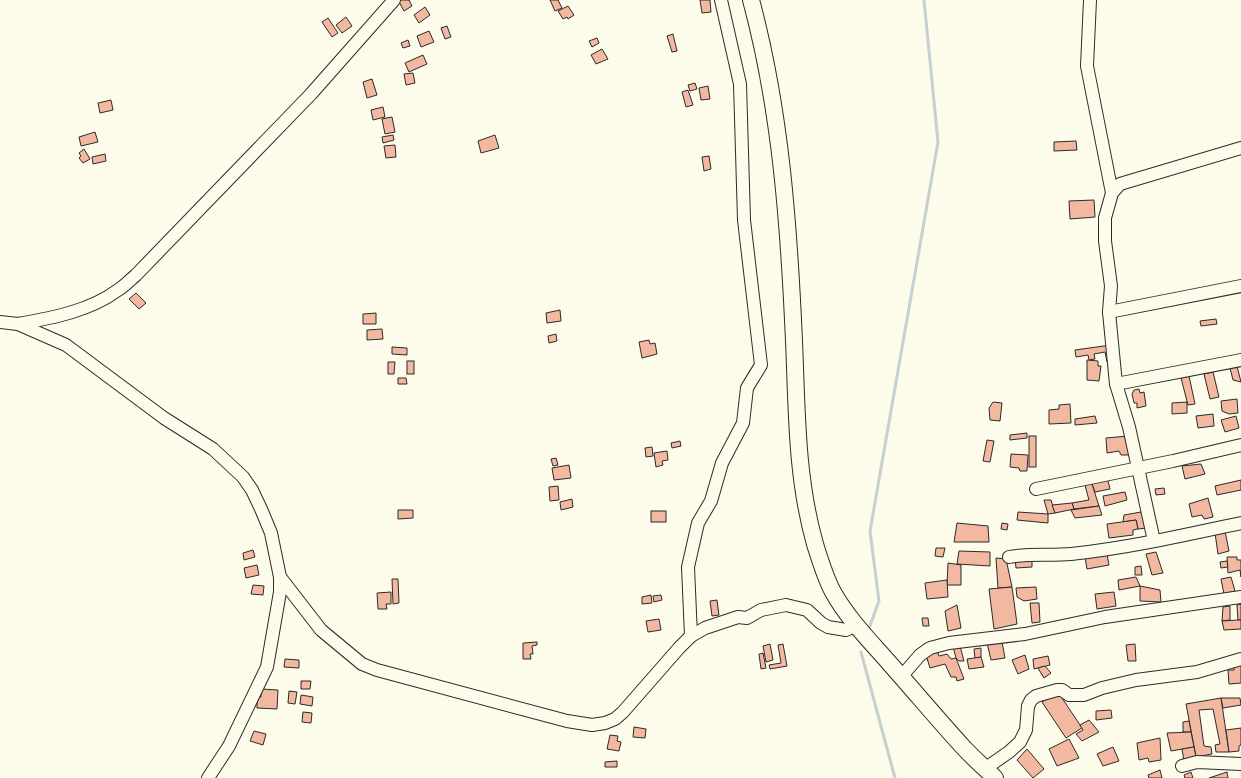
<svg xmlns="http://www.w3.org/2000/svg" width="1241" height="778" font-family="'PT Sans Narrow',sans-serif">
  <rect width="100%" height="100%" fill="#fdfbea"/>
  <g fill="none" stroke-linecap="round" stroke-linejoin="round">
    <!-- stream -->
    <g stroke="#c7d0d0" stroke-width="3">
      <polyline points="868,631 879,601 870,531 938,142 924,0"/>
      <polyline points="861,652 895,778"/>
    </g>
  </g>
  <!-- building -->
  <g fill="#f2b8a0" stroke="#2b2b2b">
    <polygon points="398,0 409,0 412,6 404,11"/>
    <polygon points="550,0 558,0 562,8 555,11"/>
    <polygon points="700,0 710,0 711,12 702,13"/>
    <polygon points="568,6 574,15 568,19 567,17 563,19 558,11"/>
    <polygon points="425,7 430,15 419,23 414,15"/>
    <polygon points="346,17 352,26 342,33 336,25"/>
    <polygon points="328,18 338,33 332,37 322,22"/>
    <polygon points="447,26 451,37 445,39 441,28"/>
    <polygon points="429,31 434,42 421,47 417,36"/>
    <polygon points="673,34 677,51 672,52 667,36"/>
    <polygon points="597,38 599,43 592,47 589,41"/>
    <polygon points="408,40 410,46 403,48 401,43"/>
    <polygon points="602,49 608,59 596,64 591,55"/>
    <polygon points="423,55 427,64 409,72 405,63"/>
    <polygon points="413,73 415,83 406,85 404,74"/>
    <polygon points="372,79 377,95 367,98 363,82"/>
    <polygon points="695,83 697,89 690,91 688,85"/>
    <polygon points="708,86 710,99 701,100 699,88"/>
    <polygon points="688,90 693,105 686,107 682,92"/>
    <polygon points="111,100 113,110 100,113 98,103"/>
    <polygon points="383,107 385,117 373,120 371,110"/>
    <polygon points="392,117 395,132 385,134 382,119"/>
    <polygon points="95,132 98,142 81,146 79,137"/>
    <polygon points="393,135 394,140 383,143 382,137"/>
    <polygon points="495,135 499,148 481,153 478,141"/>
    <polygon points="1076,141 1077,150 1054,151 1054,142"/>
    <polygon points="395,145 396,157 386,158 384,146"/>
    <polygon points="84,149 90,159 83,163 79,158 81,156 79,153"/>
    <polygon points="105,154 106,161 93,164 92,157"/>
    <polygon points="709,156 711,169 704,171 702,157"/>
    <polygon points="1094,200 1095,217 1070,219 1069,201"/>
    <polygon points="136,293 146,303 139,309 129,299"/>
    <polygon points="560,310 561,321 547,323 546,313"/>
    <polygon points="376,313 376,324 363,324 363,314"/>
    <polygon points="1216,319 1217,324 1201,326 1200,321"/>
    <polygon points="382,329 383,339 367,340 367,330"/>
    <polygon points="556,334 557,341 549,343 548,336"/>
    <polygon points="649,340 650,344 655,343 657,354 642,358 639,342"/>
    <polygon points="1111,345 1113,361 1107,362 1105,352 1094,354 1095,359 1089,360 1088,355 1076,357 1075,350"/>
    <polygon points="392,347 407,348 407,355 392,354"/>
    <polygon points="1087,360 1098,361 1098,366 1101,366 1099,381 1087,380"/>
    <rect x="407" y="361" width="7" height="13"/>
    <polygon points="388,362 395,362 394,374 388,374"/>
    <polygon points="1237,366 1241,382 1233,380 1230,368"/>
    <polygon points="1213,372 1219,397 1210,399 1204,374"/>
    <polygon points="1189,376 1195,404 1188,405 1181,378"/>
    <polygon points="398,378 406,378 407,384 398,384"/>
    <polygon points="1139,389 1140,393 1144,392 1146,406 1137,408 1137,403 1134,403 1132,394 1134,390"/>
    <polygon points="1237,399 1238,413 1229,414 1222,411 1221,401"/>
    <polygon points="993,402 1002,403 1000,421 990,420 989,408"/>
    <polygon points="1187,402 1187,413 1172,414 1172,403"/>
    <polygon points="1070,404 1071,423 1049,424 1049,410 1059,409 1059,405"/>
    <polygon points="1213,414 1214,426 1198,428 1196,416"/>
    <polygon points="1095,416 1097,423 1075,425 1075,419"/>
    <polygon points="1236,416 1239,428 1225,432 1221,420"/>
    <polygon points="1027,433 1027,438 1010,440 1010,435"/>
    <rect x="1029" y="436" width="7" height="31"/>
    <polygon points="1128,436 1130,455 1121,455 1119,451 1107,453 1106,438"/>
    <polygon points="987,440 994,441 990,462 983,461"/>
    <polygon points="680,441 681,446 672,448 671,443"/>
    <polygon points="652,447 653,456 646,457 645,448"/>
    <polygon points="667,451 668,460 662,461 663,465 656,467 654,453"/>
    <polygon points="1011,454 1028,455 1027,471 1020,471 1019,468 1010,467"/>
    <polygon points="556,458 558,465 553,466 551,459"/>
    <polygon points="1201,464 1205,474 1185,479 1182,466"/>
    <polygon points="569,465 571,478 554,480 552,468"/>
    <polygon points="1107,477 1110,489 1095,492 1091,481"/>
    <polygon points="1241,480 1241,490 1217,495 1215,486"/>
    <polygon points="1091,481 1099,506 1074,509 1072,503 1089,500 1084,482"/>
    <polygon points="558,486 559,500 550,501 549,487"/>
    <polygon points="1164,488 1165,494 1156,495 1155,489"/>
    <polygon points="1125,492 1127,500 1105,506 1103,496"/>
    <polygon points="1208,498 1213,517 1204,519 1202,515 1192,517 1189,504"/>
    <polygon points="572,499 573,507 561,510 560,502"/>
    <polygon points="1044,500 1051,500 1055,513 1048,514"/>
    <polygon points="1072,503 1074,509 1055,513 1052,505"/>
    <polygon points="1099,506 1102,515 1075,518 1071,510"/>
    <polygon points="398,510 413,510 413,518 398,519"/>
    <rect x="651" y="511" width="15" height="11"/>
    <polygon points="1018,512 1048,514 1048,523 1017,520"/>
    <polygon points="1141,512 1147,528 1138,529 1136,520 1123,522 1124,515"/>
    <polygon points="1136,520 1138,529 1133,530 1133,535 1109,538 1107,524"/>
    <polygon points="957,523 988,526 989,542 954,542"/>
    <polygon points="1002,523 1008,524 1007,530 1001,529"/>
    <polygon points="1225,531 1229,551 1218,554 1215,533"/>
    <polygon points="936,548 945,548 943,557 935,556"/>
    <polygon points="253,550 255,557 244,560 243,553"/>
    <polygon points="959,551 990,552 990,566 957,564"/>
    <polygon points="1156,552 1163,573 1152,575 1146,554"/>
    <polygon points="1107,554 1109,565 1087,569 1085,557"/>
    <polygon points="1032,556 1032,567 1016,568 1015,558"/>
    <polygon points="1227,557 1237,557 1237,560 1241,560 1241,577 1240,570 1228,573"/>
    <polygon points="996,558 1006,559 1012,587 998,588"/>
    <polygon points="1227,561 1228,567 1221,568 1220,562"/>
    <polygon points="948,563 961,565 961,585 947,585"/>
    <polygon points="257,565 259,575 246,578 244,568"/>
    <polygon points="1141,566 1142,575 1135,575 1135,567"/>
    <polygon points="1136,577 1140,586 1119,590 1118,580"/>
    <polygon points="1231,577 1235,591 1224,594 1221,579"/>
    <polygon points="392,579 398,579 399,603 393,604"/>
    <polygon points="947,580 948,597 927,599 925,583"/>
    <polygon points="253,585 264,586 263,595 251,594"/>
    <polygon points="1140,586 1160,590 1161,602 1140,601"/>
    <polygon points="1012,587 1017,624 994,629 989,589"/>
    <polygon points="1036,587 1037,599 1024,601 1017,597 1016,588"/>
    <polygon points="391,592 391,604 386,604 387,609 378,609 377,593"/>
    <polygon points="1114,592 1116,606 1097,609 1095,594"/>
    <polygon points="651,595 652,603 642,604 642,597"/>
    <polygon points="661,595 662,600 654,602 653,596"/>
    <polygon points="717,600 719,615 712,616 710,601"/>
    <polygon points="1030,603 1039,603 1040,622 1032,623"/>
    <polygon points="1241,604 1241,620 1238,620 1237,605"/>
    <polygon points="957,605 961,628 948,631 945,611"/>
    <polygon points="1230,606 1230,620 1222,621 1223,607"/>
    <polygon points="922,618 928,618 929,626 923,626"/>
    <polygon points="659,619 661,630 648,632 646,621"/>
    <polygon points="1238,620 1241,620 1241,629 1224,630 1222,621"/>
    <polygon points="537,642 537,645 532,646 533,654 530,654 531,659 523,659 523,643"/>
    <polygon points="959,642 964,661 959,661 956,658 952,643"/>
    <polygon points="1002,642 1005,658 991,660 987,643"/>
    <polygon points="770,644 773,660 766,662 763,646"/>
    <polygon points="783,644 787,666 770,669 769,665 781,663 778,645"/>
    <polygon points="1135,644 1136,661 1128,661 1126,645"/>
    <polygon points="981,648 981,657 975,658 974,649"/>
    <polygon points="937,651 939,656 947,654 951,659 956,658 964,679 957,681 956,677 951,677 945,664 930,668 926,655"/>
    <polygon points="763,653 766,668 761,669 759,654"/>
    <polygon points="1025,655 1029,669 1018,674 1012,660"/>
    <polygon points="1048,656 1050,665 1034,669 1033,659"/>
    <polygon points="981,657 984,667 969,669 967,659"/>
    <polygon points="285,659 299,660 299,668 284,667"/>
    <polygon points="1241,664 1241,683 1229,684 1228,670 1234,670 1234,665"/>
    <polygon points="1045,666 1051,673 1044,678 1038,668"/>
    <polygon points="301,681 311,681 310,689 301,689"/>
    <polygon points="261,689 278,690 277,709 257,708 257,697 261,697"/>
    <polygon points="289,691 297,692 295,704 288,703"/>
    <polygon points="1058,692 1082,728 1066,738 1042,702"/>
    <polygon points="301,695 313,697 312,706 300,704"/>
    <polygon points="1221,698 1229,752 1216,752 1215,745 1220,744 1213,709 1199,710 1204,746 1211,747 1212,754 1196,757 1186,704"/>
    <polygon points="1221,698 1240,698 1241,705 1223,708"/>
    <polygon points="1111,710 1112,718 1096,720 1096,711"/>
    <polygon points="303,712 312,713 311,723 302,722"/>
    <polygon points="1089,720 1099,732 1082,741 1076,734 1083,730 1080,725"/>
    <polygon points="1189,721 1191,732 1183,732 1183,722"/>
    <polygon points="634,727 646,729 645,738 633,737"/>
    <polygon points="1241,728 1241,745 1239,746 1239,751 1229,752 1226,730"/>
    <polygon points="254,731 266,734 263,745 250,741"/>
    <polygon points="1191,732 1194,747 1171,751 1167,733"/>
    <polygon points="610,735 618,736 617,741 621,742 619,751 607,749"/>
    <polygon points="1160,738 1161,760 1149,762 1148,758 1139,760 1137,743"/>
    <polygon points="1069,739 1079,758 1057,766 1049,749"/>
    <polygon points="1113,747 1119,761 1103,766 1097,754"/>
    <polygon points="1194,747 1196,757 1184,761 1182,749"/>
    <polygon points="1027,749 1044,769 1033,778 1017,760"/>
    <polygon points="617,761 617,767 605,767 605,762"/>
    <polygon points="1160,770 1162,778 1149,778 1148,775"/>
    <polygon points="1191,772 1193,778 1185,778 1184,775"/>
    <polygon points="1227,772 1228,778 1209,778"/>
  </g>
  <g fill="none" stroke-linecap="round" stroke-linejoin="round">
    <defs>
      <g id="minor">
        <polyline points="1090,0 1087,66 1112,193"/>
        <polyline points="1109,312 1241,286"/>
        <polyline points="0,322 18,324 66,345 164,418 213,449 243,477 252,490 261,509 271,533 280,577 280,592 267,667 229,746 208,778"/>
        <path d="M18 324C52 318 90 311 118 290 125 286 130 280 136 275L311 94 394 0"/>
        <polyline points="1116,384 1241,360"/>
        <polyline points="1036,489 1173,461 1241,445"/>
        <polyline points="1154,541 1129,427 1116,384 1109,312 1111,286 1105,241 1105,218 1112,193 1120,184 1241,148"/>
        <path d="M1009 557C1029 553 1050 556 1071 554 1128 548 1185 535 1241 523"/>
        <polyline points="280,577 321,630 362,664 377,670 567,721 592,725 605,723 615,719 623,712 679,648 691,636 705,628 738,617 747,618 761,610 786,605 807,610 821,623 828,627 846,630 857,625"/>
        <polyline points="691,636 688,567 698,523 711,501 722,463 743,423 747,388 761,365 744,220 740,84 721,0"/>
        <polyline points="901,677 920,655 930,648 949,643 1025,634 1105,617 1241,597"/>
        <polyline points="1182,766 1197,762 1241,764"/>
        <polyline points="986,768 1009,752 1020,742 1026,730 1028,706 1031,700 1036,696 1057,690 1062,690 1069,695 1084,695 1102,688 1136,680 1197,672 1241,659"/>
      </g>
      <path id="major" d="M751 0C781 111 789 227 794 341 797 410 796 477 815 544 820 560 825 577 833 592 848 619 871 642 891 665 916 693 939 721 964 748 974 759 985 768 995 778"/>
    </defs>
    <!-- minor casing -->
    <use href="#minor" stroke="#2b2b2b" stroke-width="14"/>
    <!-- major casing -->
    <use href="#major" stroke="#2b2b2b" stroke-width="18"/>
    <!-- minor -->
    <use href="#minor" stroke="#fdfbea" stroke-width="12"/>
    <!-- major -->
    <use href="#major" stroke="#fdfbea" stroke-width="16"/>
  </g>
</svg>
